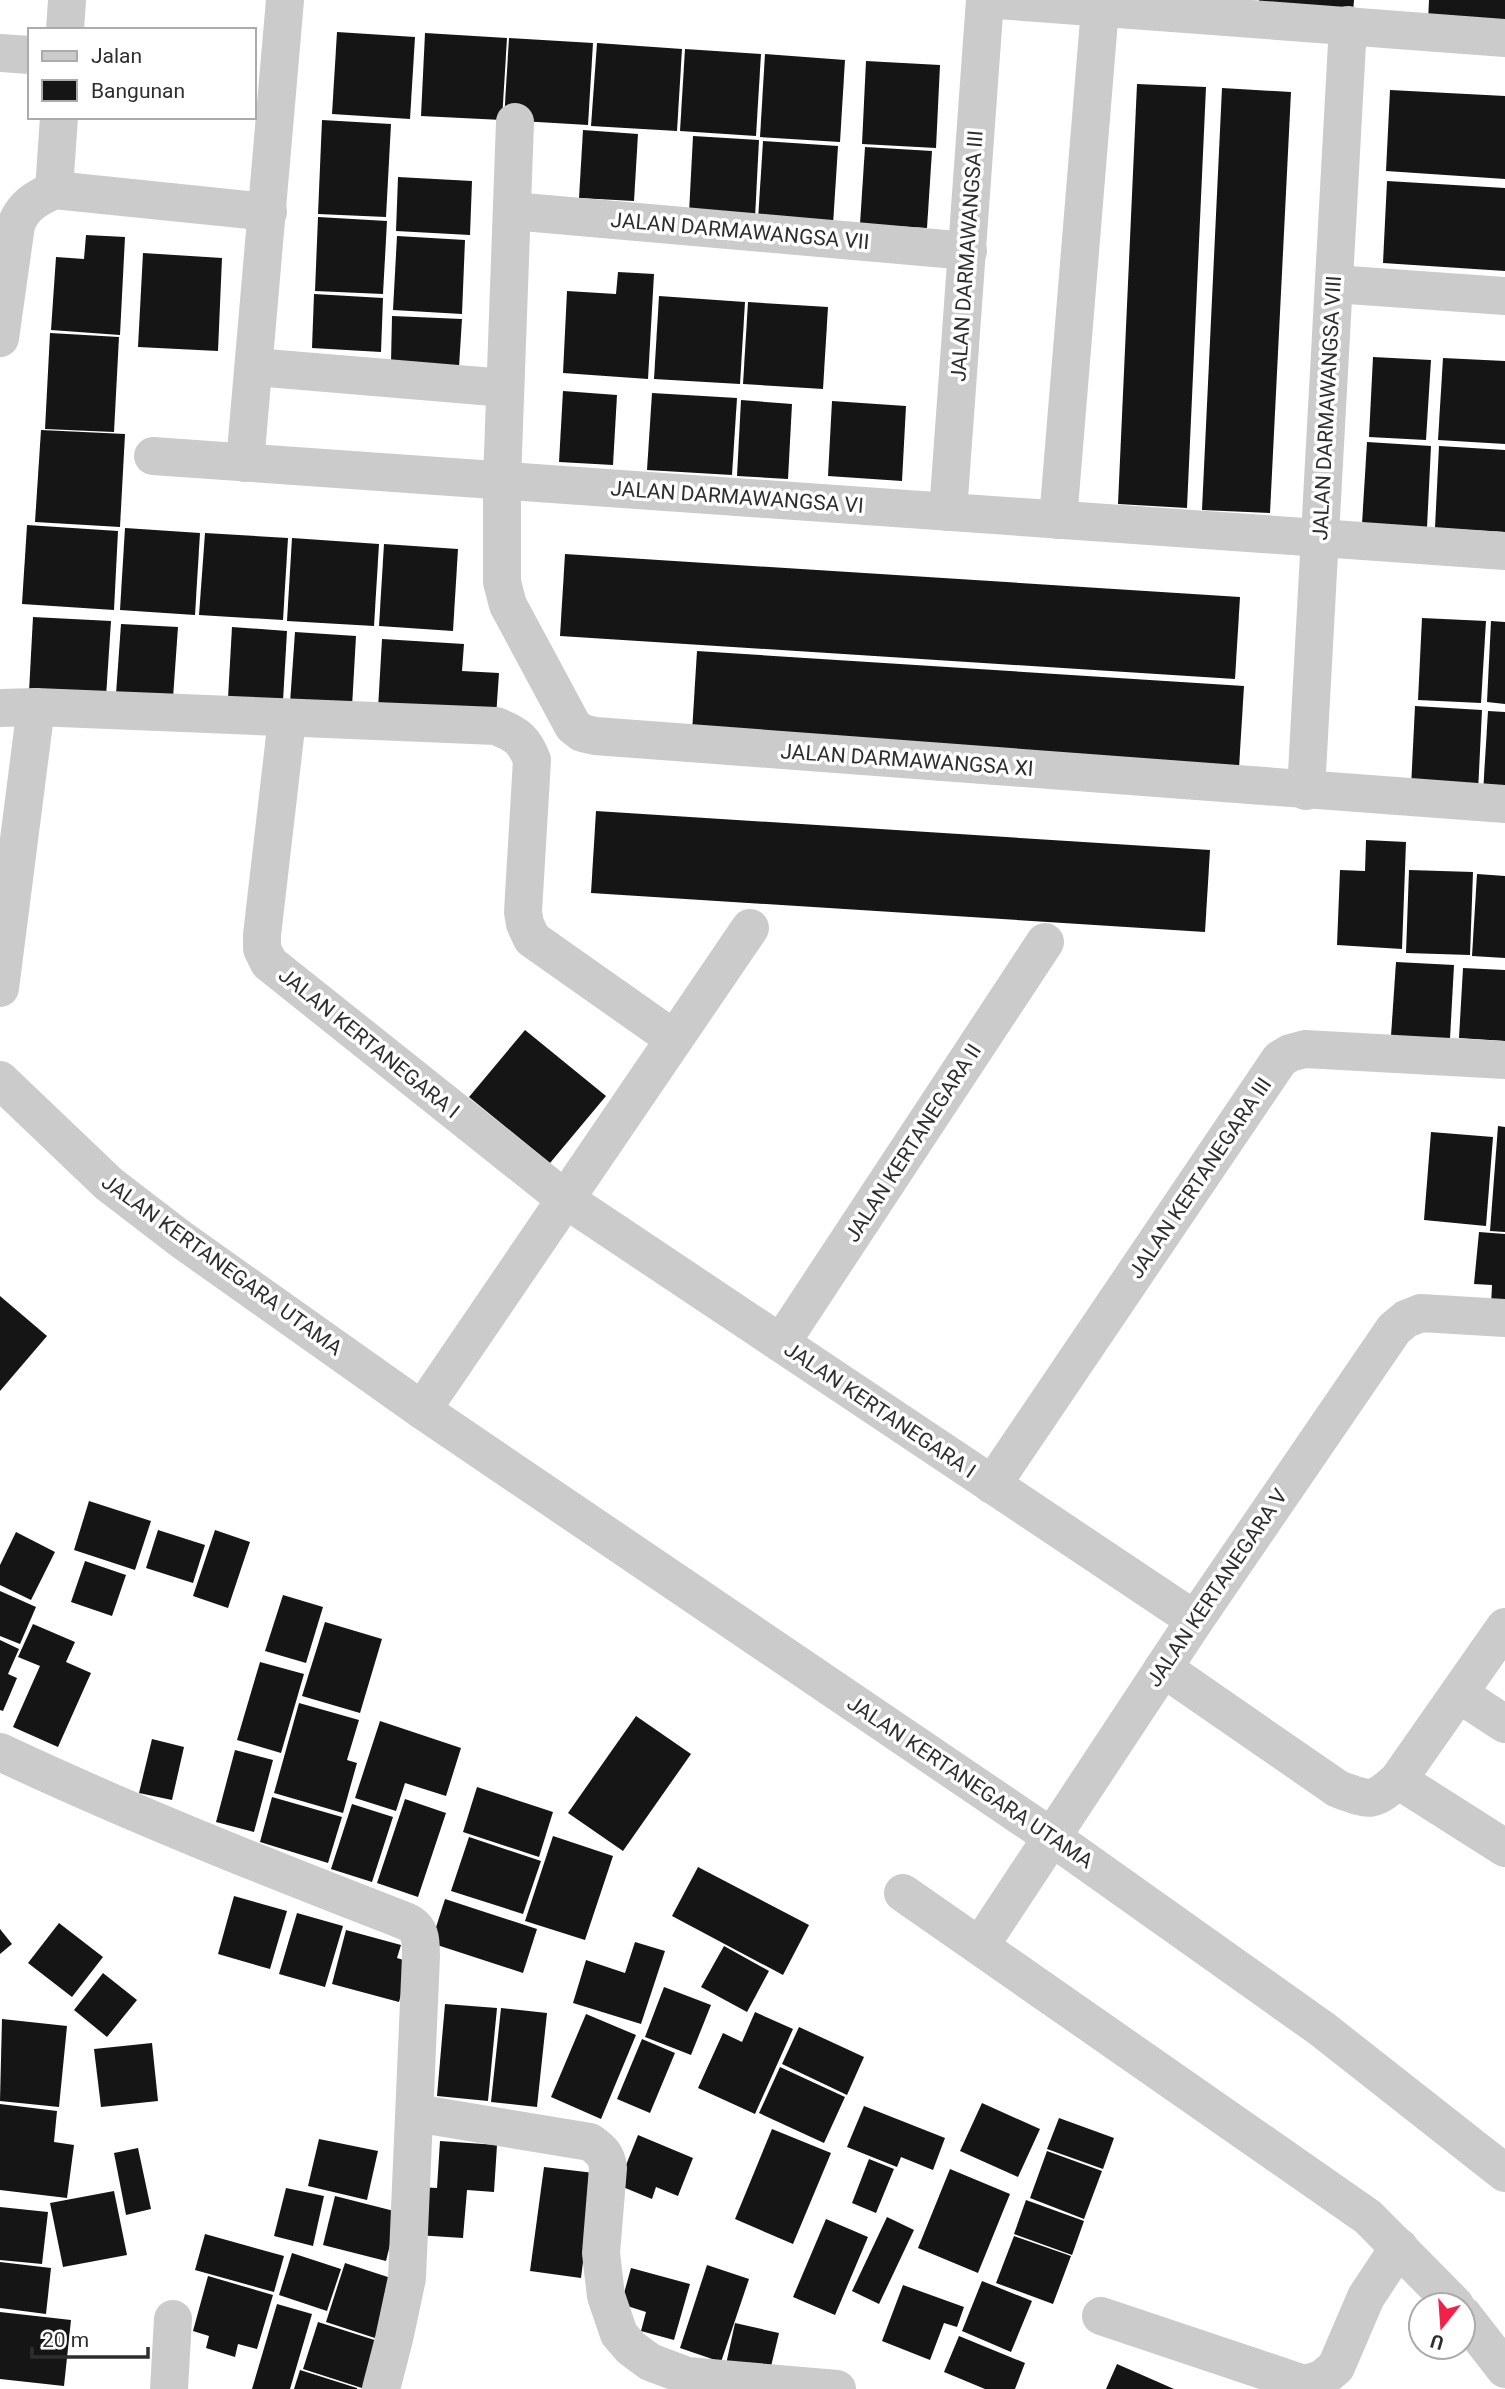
<svg xmlns="http://www.w3.org/2000/svg" width="1505" height="2389" font-family="Roboto,sans-serif">
  <rect width="100%" height="100%" fill="#fff"/>
  <!-- building -->
  <g fill="#151515">
    <polygon points="1259,0 1354,0 1353,13 1259,7"/>
    <polygon points="1429,0 1505,0 1505,27 1428,22"/>
    <polygon points="337,32 415,37 410,119 332,114"/>
    <polygon points="425,33 507,38 502,120 421,116"/>
    <polygon points="509,38 593,43 588,125 504,120"/>
    <polygon points="597,43 682,49 677,131 591,126"/>
    <polygon points="685,49 761,54 756,136 680,131"/>
    <polygon points="765,54 845,60 840,142 760,137"/>
    <polygon points="866,61 940,65 936,148 862,144"/>
    <polygon points="1137,84 1206,87 1187,508 1118,504"/>
    <polygon points="1222,88 1291,92 1270,513 1202,510"/>
    <polygon points="1390,90 1505,96 1505,179 1386,171"/>
    <polygon points="322,120 391,124 386,217 318,214"/>
    <polygon points="583,130 638,134 634,201 579,198"/>
    <polygon points="693,136 759,140 755,218 689,213"/>
    <polygon points="763,141 838,146 833,225 758,220"/>
    <polygon points="865,147 932,151 927,228 860,224"/>
    <polygon points="398,177 472,181 470,235 396,231"/>
    <polygon points="1387,181 1505,188 1505,271 1383,263"/>
    <polygon points="318,217 387,221 383,294 315,291"/>
    <polygon points="86,235 125,237 120,335 51,330 56,257 84,259"/>
    <polygon points="397,236 465,240 462,314 393,310"/>
    <polygon points="143,253 222,258 218,351 138,347"/>
    <polygon points="618,272 654,274 648,379 563,373 567,291 616,294"/>
    <polygon points="314,294 383,298 381,352 312,348"/>
    <polygon points="659,296 745,302 740,384 654,379"/>
    <polygon points="748,302 828,307 823,389 743,384"/>
    <polygon points="392,316 462,319 459,367 391,363"/>
    <polygon points="50,333 119,337 114,432 45,429"/>
    <polygon points="1373,357 1431,360 1426,440 1369,437"/>
    <polygon points="1443,358 1505,361 1505,444 1438,440"/>
    <polygon points="563,391 617,395 613,465 559,462"/>
    <polygon points="652,393 737,398 732,475 647,470"/>
    <polygon points="741,400 792,404 788,479 737,476"/>
    <polygon points="832,401 906,406 902,481 828,476"/>
    <polygon points="41,430 125,434 120,527 35,522"/>
    <polygon points="1367,442 1431,446 1427,528 1362,524"/>
    <polygon points="1439,446 1505,450 1505,532 1435,528"/>
    <polygon points="27,525 118,531 114,610 22,604"/>
    <polygon points="125,528 200,533 195,615 120,610"/>
    <polygon points="205,533 288,538 283,620 199,615"/>
    <polygon points="292,538 379,544 374,626 287,621"/>
    <polygon points="384,544 458,549 453,631 379,626"/>
    <polygon points="565,554 1240,597 1235,679 560,636"/>
    <polygon points="33,617 111,621 106,697 29,692"/>
    <polygon points="1422,618 1486,621 1481,703 1418,700"/>
    <polygon points="1491,621 1505,622 1505,704 1487,702"/>
    <polygon points="121,624 178,627 173,698 116,694"/>
    <polygon points="232,627 287,631 283,701 228,698"/>
    <polygon points="295,632 356,636 352,707 290,703"/>
    <polygon points="382,639 464,644 462,671 499,673 496,717 378,709"/>
    <polygon points="697,651 1244,686 1239,768 692,732"/>
    <polygon points="1415,706 1482,710 1478,792 1411,788"/>
    <polygon points="1488,711 1505,712 1505,794 1483,793"/>
    <polygon points="596,811 1210,850 1205,932 591,893"/>
    <polygon points="1366,840 1406,842 1402,949 1337,945 1340,870 1365,871"/>
    <polygon points="1409,870 1473,872 1470,955 1406,953"/>
    <polygon points="1477,874 1505,876 1505,958 1472,956"/>
    <polygon points="1396,962 1454,965 1450,1039 1391,1036"/>
    <polygon points="1463,968 1505,970 1505,1041 1459,1038"/>
    <polygon points="525,1030 606,1096 550,1163 469,1097"/>
    <polygon points="1498,1126 1505,1127 1505,1232 1490,1231"/>
    <polygon points="1431,1132 1493,1137 1486,1226 1424,1220"/>
    <polygon points="1479,1232 1505,1234 1505,1307 1491,1306 1492,1285 1474,1284"/>
    <polygon points="0,1296 47,1336 0,1391"/>
    <polygon points="89,1501 151,1521 135,1570 74,1550"/>
    <polygon points="158,1530 205,1545 193,1583 146,1568"/>
    <polygon points="215,1530 250,1542 228,1608 193,1596"/>
    <polygon points="16,1532 55,1552 31,1600 0,1585 0,1565"/>
    <polygon points="85,1561 126,1575 112,1616 71,1602"/>
    <polygon points="0,1591 36,1607 20,1644 0,1636"/>
    <polygon points="283,1595 323,1607 306,1663 265,1651"/>
    <polygon points="325,1622 382,1639 360,1713 302,1696"/>
    <polygon points="33,1624 75,1642 66,1662 91,1673 58,1747 13,1727 40,1666 18,1657"/>
    <polygon points="0,1640 19,1649 8,1674 17,1678 3,1711 0,1710"/>
    <polygon points="260,1662 304,1674 281,1753 237,1740"/>
    <polygon points="299,1703 359,1720 347,1760 357,1763 343,1813 274,1793"/>
    <polygon points="636,1716 691,1754 623,1851 568,1813"/>
    <polygon points="380,1721 461,1748 446,1796 405,1783 396,1811 355,1798"/>
    <polygon points="152,1739 184,1747 172,1800 139,1793"/>
    <polygon points="235,1750 273,1760 254,1832 216,1822"/>
    <polygon points="477,1787 553,1812 539,1857 463,1832"/>
    <polygon points="272,1797 342,1817 328,1863 260,1842"/>
    <polygon points="405,1799 446,1813 418,1897 377,1883"/>
    <polygon points="352,1804 393,1817 372,1882 331,1869"/>
    <polygon points="553,1836 613,1856 585,1940 525,1921"/>
    <polygon points="469,1837 541,1861 523,1914 451,1891"/>
    <polygon points="698,1867 809,1925 783,1975 672,1916"/>
    <polygon points="234,1896 287,1911 270,1969 218,1954"/>
    <polygon points="445,1899 537,1929 523,1973 431,1943"/>
    <polygon points="297,1913 343,1926 325,1987 279,1974"/>
    <polygon points="59,1923 103,1957 72,1997 28,1963"/>
    <polygon points="0,1929 12,1944 0,1954"/>
    <polygon points="346,1930 401,1945 397,1958 410,1962 399,2002 332,1984"/>
    <polygon points="635,1942 665,1951 641,2024 573,2003 586,1960 625,1973"/>
    <polygon points="724,1946 769,1971 747,2012 701,1987"/>
    <polygon points="103,1973 137,2000 107,2037 74,2010"/>
    <polygon points="664,1987 711,2005 691,2055 645,2037"/>
    <polygon points="445,2004 497,2008 488,2101 437,2096"/>
    <polygon points="501,2008 547,2013 537,2107 491,2102"/>
    <polygon points="755,2012 793,2029 755,2114 698,2088 723,2033 742,2042"/>
    <polygon points="586,2014 636,2035 601,2119 551,2097"/>
    <polygon points="2,2019 67,2026 59,2107 0,2101"/>
    <polygon points="799,2027 864,2057 847,2095 782,2064"/>
    <polygon points="642,2039 675,2053 650,2113 617,2099"/>
    <polygon points="152,2043 158,2101 101,2107 94,2049"/>
    <polygon points="780,2067 845,2097 824,2143 759,2113"/>
    <polygon points="982,2103 1040,2129 1018,2177 960,2151"/>
    <polygon points="0,2104 57,2111 54,2142 74,2145 67,2198 0,2190"/>
    <polygon points="864,2106 945,2138 933,2170 901,2157 897,2167 847,2147"/>
    <polygon points="1059,2118 1114,2138 1103,2169 1047,2149"/>
    <polygon points="772,2129 831,2153 793,2244 735,2219"/>
    <polygon points="638,2135 693,2158 678,2196 656,2187 652,2199 618,2185"/>
    <polygon points="319,2139 378,2151 367,2200 308,2186"/>
    <polygon points="440,2141 497,2145 494,2192 467,2190 463,2238 416,2235 419,2187 437,2188"/>
    <polygon points="138,2148 151,2209 126,2215 114,2153"/>
    <polygon points="1047,2151 1102,2171 1084,2219 1030,2198"/>
    <polygon points="869,2159 894,2169 876,2213 852,2203"/>
    <polygon points="544,2167 594,2173 581,2278 530,2271"/>
    <polygon points="950,2169 1010,2194 978,2273 918,2248"/>
    <polygon points="286,2188 324,2196 313,2246 274,2236"/>
    <polygon points="114,2191 127,2255 63,2267 50,2203"/>
    <polygon points="335,2196 398,2212 386,2261 323,2245"/>
    <polygon points="1026,2200 1084,2221 1072,2255 1014,2234"/>
    <polygon points="0,2207 48,2212 42,2264 0,2260"/>
    <polygon points="887,2217 914,2230 879,2304 852,2291"/>
    <polygon points="826,2219 868,2237 835,2315 793,2297"/>
    <polygon points="205,2234 284,2256 274,2292 195,2270"/>
    <polygon points="1014,2236 1071,2256 1053,2304 996,2283"/>
    <polygon points="292,2253 341,2269 327,2311 279,2295"/>
    <polygon points="0,2262 51,2268 46,2314 0,2308"/>
    <polygon points="345,2263 400,2281 381,2340 326,2322"/>
    <polygon points="707,2265 749,2279 721,2362 680,2348"/>
    <polygon points="631,2268 690,2284 674,2340 641,2331 646,2312 621,2304"/>
    <polygon points="208,2276 273,2295 257,2349 238,2344 235,2357 206,2348 209,2336 193,2331"/>
    <polygon points="982,2281 1032,2301 1011,2352 962,2331"/>
    <polygon points="903,2285 964,2307 957,2327 944,2323 930,2360 882,2341"/>
    <polygon points="277,2304 312,2314 290,2389 252,2389"/>
    <polygon points="0,2312 71,2320 64,2386 0,2379"/>
    <polygon points="318,2322 384,2343 365,2389 303,2369"/>
    <polygon points="735,2323 779,2333 768,2379 725,2369"/>
    <polygon points="959,2336 1025,2363 1015,2389 985,2389 944,2372"/>
    <polygon points="1117,2364 1174,2389 1106,2389"/>
    <polygon points="300,2370 357,2388 357,2389 294,2389"/>
  </g>
  <g fill="none" stroke-linecap="round" stroke-linejoin="round">
    <!-- minor -->
    <g stroke="#cbcbcb" stroke-width="38">
      <polyline points="997,0 1505,38"/>
      <polyline points="65,30 67,0"/>
      <polyline points="0,53 30,55"/>
      <polyline points="515,122 502,481 502,582 508,605 573,726 582,733 595,736 1505,804"/>
      <polyline points="54,190 268,212"/>
      <polyline points="54,190 59,117"/>
      <polyline points="512,211 968,251"/>
      <polyline points="1334,284 1505,296"/>
      <path d="M0 338 16 225C23 205 36 199 54 190"/>
      <polyline points="254,367 505,388"/>
      <polyline points="153,456 1505,551"/>
      <polyline points="245,463 285,0"/>
      <polyline points="948,512 985,0"/>
      <polyline points="1058,520 1100,8"/>
      <path d="M0 708 36 707 496 726C516 734 524 739 532 760L523 912 525 924 532 939 674 1039"/>
      <polyline points="287,719 262,935 262,949 269,963 565,1199 1195,1620"/>
      <polyline points="1306,791 1348,25"/>
      <polyline points="0,988 36,707"/>
      <polyline points="0,1080 109,1184 182,1240 422,1410 1053,1838 1322,2029 1505,2173"/>
      <polyline points="781,1343 1045,942"/>
      <polyline points="422,1410 750,928"/>
      <polyline points="992,1485 1280,1059 1290,1053 1305,1049 1505,1060"/>
      <path d="M1163 1668 1338 1789C1371 1801 1372 1803 1398 1780L1505 1627"/>
      <polyline points="1459,1694 1505,1724"/>
      <path d="M0 1752C132 1814 268 1868 405 1921 421 1928 421 1939 421 1956L407 2278 394 2339 381 2389"/>
      <polyline points="1398,1780 1505,1848"/>
      <polyline points="903,1893 1368,2217 1455,2305"/>
      <polyline points="980,1946 1195,1620 1394,1329 1406,1319 1421,1313 1505,1318"/>
      <path d="M415 2113 590 2142C601 2150 607 2155 608 2168L601 2253 606 2296 619 2334 631 2348 650 2362 687 2376 837 2389"/>
      <polyline points="1463,2315 1505,2369"/>
      <polyline points="1101,2316 1304,2384 1322,2379 1336,2367 1366,2297 1399,2247"/>
      <polyline points="169,2389 173,2319"/>
    </g>
  </g>
  <g text-anchor="middle" dominant-baseline="central" stroke-width="7" stroke-linejoin="round" paint-order="stroke">
    <!-- street labels -->
    <g font-size="21" fill="#2e2e2e" stroke="#fff">
      <text transform="translate(740 231) rotate(5)">JALAN DARMAWANGSA VII</text>
      <text transform="translate(967 256) rotate(-86)">JALAN DARMAWANGSA III</text>
      <text transform="translate(1327 408) rotate(-87)">JALAN DARMAWANGSA VIII</text>
      <text transform="translate(737 497) rotate(4)">JALAN DARMAWANGSA VI</text>
      <text transform="translate(907 760) rotate(4)">JALAN DARMAWANGSA XI</text>
      <text transform="translate(369 1043) rotate(39)">JALAN KERTANEGARA I</text>
      <text transform="translate(913 1143) rotate(-57)">JALAN KERTANEGARA II</text>
      <text transform="translate(1200 1178) rotate(-56)">JALAN KERTANEGARA III</text>
      <text transform="translate(222 1265) rotate(36)">JALAN KERTANEGARA UTAMA</text>
      <text transform="translate(880 1410) rotate(34)">JALAN KERTANEGARA I</text>
      <text transform="translate(1217 1588) rotate(-56)">JALAN KERTANEGARA V</text>
      <text transform="translate(970 1782) rotate(34)">JALAN KERTANEGARA UTAMA</text>
    </g>
  </g>
  <!-- legend -->
  <rect x="28" y="28" width="228" height="91" fill="#ffffff" stroke="#ababab" stroke-width="2"/>
  <rect x="42" y="51" width="35" height="10" fill="#cbcbcb" stroke="#ababab" stroke-width="2"/>
  <text x="91" y="63" font-size="21" fill="#2e2e2e">Jalan</text>
  <rect x="42" y="80" width="35" height="21" fill="#151515" stroke="#ababab" stroke-width="2"/>
  <text x="91" y="98" font-size="21" fill="#2e2e2e">Bangunan</text>
  <!-- north arrow -->
  <g transform="translate(1442 2326) rotate(197)"><circle r="33" fill="#ffffff" stroke="#ababab" stroke-width="2"/>
  <path d="M0-5L12 26L0 18L-12 26Z" fill="#f5204a"/>
  <text y="-10" font-size="19" font-weight="bold" text-anchor="middle" fill="#2e2e2e">U</text>
  </g>
  <!-- scale -->
  <path d="M32 2347v10h116v-10" fill="none" stroke="#2e2e2e" stroke-width="3.5"/>
  <text x="42" y="2347" font-size="21" fill="#2e2e2e" stroke="#ffffff" stroke-width="5" paint-order="stroke">20 m</text>
</svg>
